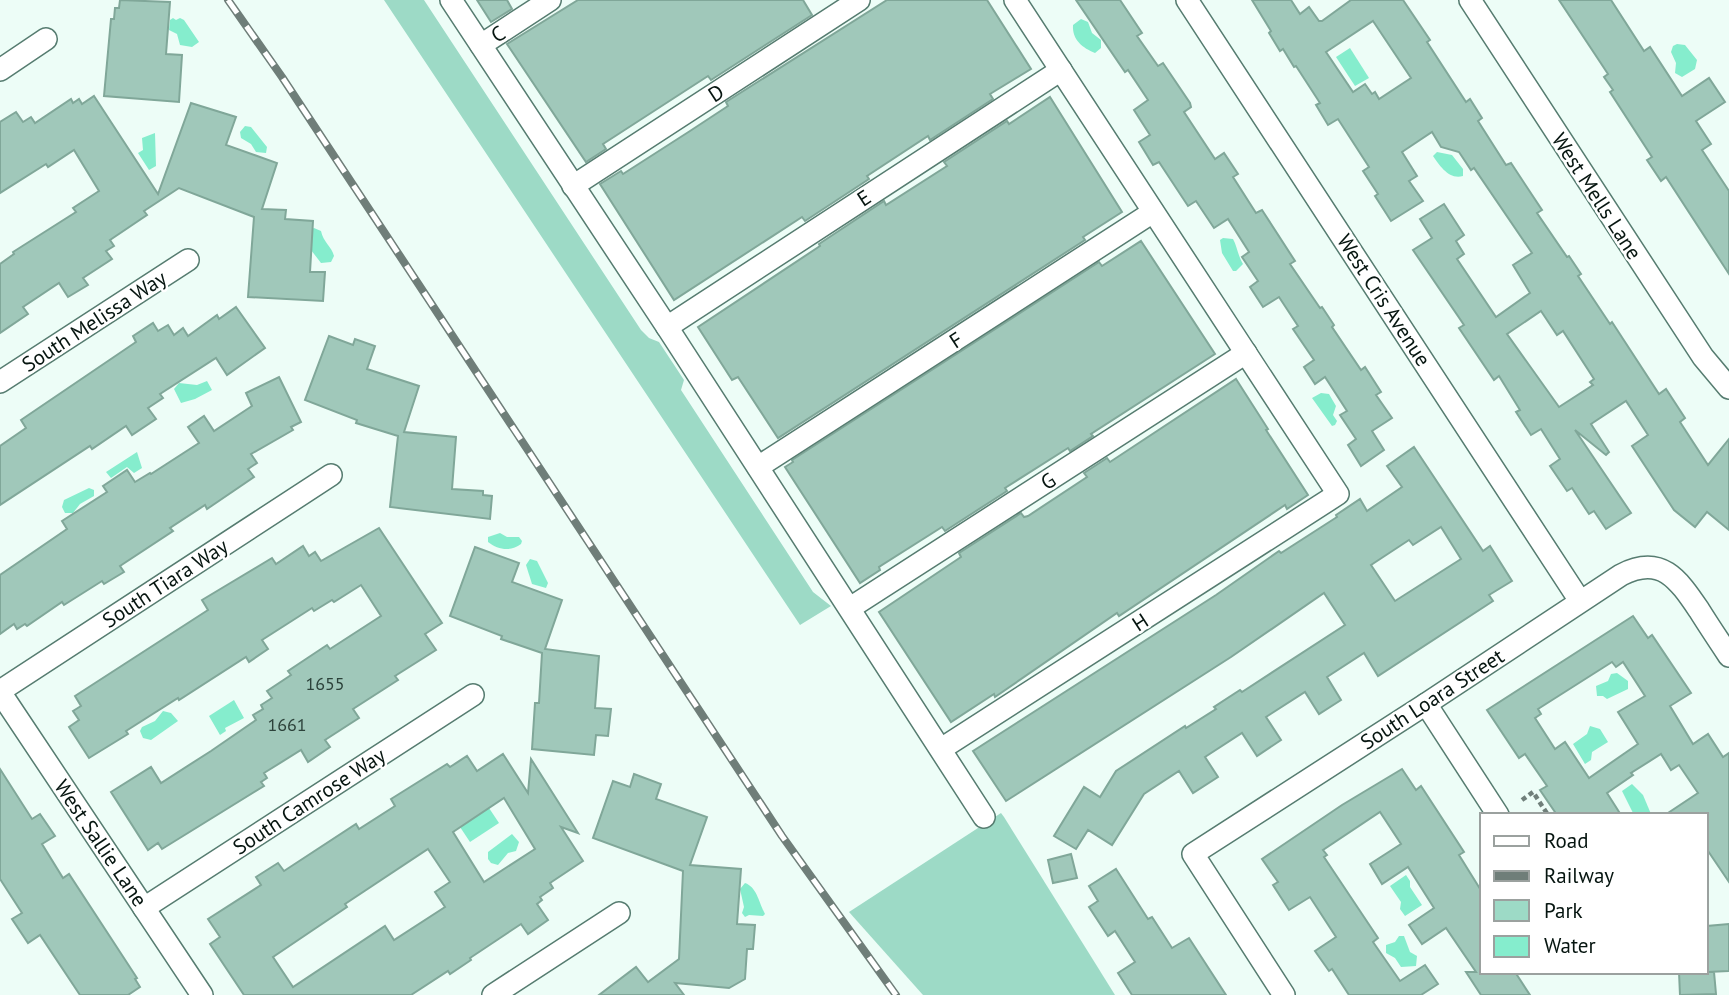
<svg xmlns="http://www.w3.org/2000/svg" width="1729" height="995" font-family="'PT Sans',sans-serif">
  <rect width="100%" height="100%" fill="#edfdf7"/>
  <!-- green -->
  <g fill="#9ddac6">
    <polygon points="384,0 424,0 641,330 649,338 659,342 684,380 681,390 813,592 831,606 800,625"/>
    <polygon points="1001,813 1004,817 1115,995 923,995 849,912"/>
  </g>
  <!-- water -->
  <g fill="#85edcd">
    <polygon points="173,18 176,20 180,18 184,20 199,42 192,47 180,45 177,34 169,30 170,20"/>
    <path d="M1081 19 1088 22 1092 33 1101 40V48L1095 53C1083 48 1072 40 1073 25Z"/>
    <polygon points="1677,44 1685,45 1697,60 1695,69 1682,77 1675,73 1676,63 1671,52 1673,46"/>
    <polygon points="1350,48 1369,78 1355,86 1336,57"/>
    <polygon points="245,126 251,127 267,147 266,153 256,152 251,144 241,138 240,132"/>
    <polygon points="155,133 156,166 149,170 138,153 143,150 142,138"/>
    <path d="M1437 152 1452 155 1463 169V176C1449 180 1440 166 1433 156Z"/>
    <path d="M314 228 321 231C323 242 332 247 334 256L331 262 321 263 311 250 312 229Z"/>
    <path d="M1223 238 1233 239C1237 246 1238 256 1243 264L1236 271H1233L1222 253 1220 240Z"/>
    <polygon points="207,381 212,390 195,399 181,403 174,389 179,383 197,385"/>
    <polygon points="1321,393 1329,394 1336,406 1333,415 1337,421 1335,425 1332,426 1312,398"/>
    <polygon points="137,452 142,468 134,473 127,467 111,478 106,472"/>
    <polygon points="89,488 94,490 94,496 80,504 73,513 65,513 62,507 64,500"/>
    <path d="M500 533 507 537H519L522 541 521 544C511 552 498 550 488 542V537Z"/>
    <polygon points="530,559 537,561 548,583 546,588 532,584 526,565"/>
    <polygon points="1617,673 1628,681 1628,689 1607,699 1603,696 1597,696 1596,686 1608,681 1611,674"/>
    <polygon points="234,700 244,718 225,728 226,731 220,735 209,716"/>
    <polygon points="163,711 171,713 178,721 151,740 143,738 140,731 142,727 155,721"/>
    <polygon points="1590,726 1600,729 1608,742 1592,752 1591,760 1585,764 1573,744 1587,734"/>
    <polygon points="1632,784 1643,795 1651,814 1649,815 1634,815 1622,791"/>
    <polygon points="489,808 499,823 470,842 460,827"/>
    <polygon points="512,834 519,842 516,851 508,853 498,865 491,863 488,859 488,852"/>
    <polygon points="1406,875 1410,881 1410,887 1422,905 1405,916 1400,909 1401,902 1390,886"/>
    <path d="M745 883C757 887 759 903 765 914L763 916 749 915 745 917 742 913 744 907 740 889Z"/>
    <polygon points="1399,936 1404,936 1410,952 1417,956 1416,966 1401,967 1395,958 1386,953 1386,945 1395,942"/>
  </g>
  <!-- building -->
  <g fill="#a0c8ba" stroke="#80a799" stroke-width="2" fill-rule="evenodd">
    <polygon points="120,0 170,2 166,54 182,55 179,102 104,96 111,19 114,19 115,8 119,8"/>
    <polygon points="477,0 507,0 512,9 491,22"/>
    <polygon points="578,0 803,0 812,15 711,80 708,76 603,144 606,149 586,162 507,44"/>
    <polygon points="887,0 987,0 1031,69 990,94 993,99 930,140 928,136 867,176 869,179 805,221 802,217 674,300 600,184 621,171 623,174 690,131 728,106 726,102"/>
    <polygon points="1076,0 1120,0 1142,33 1137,36 1158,66 1163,63 1190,103 1191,107 1184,112 1215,159 1224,153 1238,174 1233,177 1256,213 1262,210 1295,261 1290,264 1320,308 1322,307 1334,325 1332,327 1361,370 1365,367 1381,392 1376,395 1392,418 1372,431 1384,450 1361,466 1348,445 1356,439 1340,415 1347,411 1325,377 1315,384 1304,367 1314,360 1293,329 1298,326 1279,297 1263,307 1250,287 1258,281 1242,257 1249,252 1228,219 1214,228 1196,201 1188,206 1159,162 1153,165 1139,142 1150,135 1134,110 1148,100 1128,70 1125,72"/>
    <path d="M1252 0H1291L1300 14 1309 7 1319 21H1322L1351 0H1403L1430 40 1427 42 1466 102 1470 99 1482 118 1478 121 1506 165 1511 163 1542 210 1537 213 1567 257 1569 256 1581 274 1578 276 1610 324 1612 322 1659 394 1666 389 1685 418 1680 422 1708 465 1729 439V530L1707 512 1695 527 1674 510 1632 446 1648 435 1626 401 1591 424 1609 452 1606 455 1575 430 1631 513 1606 529 1594 511 1589 514 1572 488 1567 491 1550 466 1560 459 1541 429 1531 435 1516 412 1520 410 1499 376 1494 380 1459 328 1464 325 1413 250 1432 238 1420 219 1444 204 1464 235 1456 241 1464 254 1457 259 1496 317 1530 293 1513 265 1532 253 1474 168 1471 170 1459 152 1441 147 1432 132 1402 152 1417 176 1409 181 1423 201 1391 221 1375 196 1378 194 1363 171 1369 167 1338 119 1328 125 1316 105 1320 103 1296 66 1294 67 1283 49 1280 51 1269 33 1271 31ZM1373 21 1411 78 1379 99 1375 92 1372 94 1365 84 1353 92 1326 52ZM1541 311 1557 335 1563 331 1594 379 1590 382 1593 385 1559 407 1507 334Z"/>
    <polygon points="1559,0 1611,0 1644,51 1650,47 1682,96 1709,78 1725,102 1696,121 1711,144 1702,150 1729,191 1729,274 1666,177 1661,181 1647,160 1652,157 1610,92 1613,90 1604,77 1608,74"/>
    <polygon points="94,96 158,194 191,103 236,117 226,145 277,163 262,209 286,210 285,219 313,221 310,272 325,272 323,301 248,297 254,217 179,188 144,211 147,215 110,240 114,246 106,251 112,259 83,278 88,285 68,297 59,283 23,307 28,314 0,333 0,264 14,254 13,252 76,212 73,208 99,191 74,150 48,167 46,164 0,193 0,122 16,112 23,122 31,117 35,123 71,99 73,103 79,99 82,104"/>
    <polygon points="1050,97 1122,212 1083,237 1085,240 778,438 738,377 732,380 698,327 820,246 819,244 884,201 886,205 947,166 944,162 1007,121 1009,124"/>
    <polygon points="1141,241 1215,354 1091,434 1093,436 1070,451 1068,448 1005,488 1007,491 945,531 942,527 879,567 880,570 860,583 785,467 793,462 792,460 1099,262 1102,266"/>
    <polygon points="236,307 265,348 227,375 216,358 160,394 163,398 148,408 156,419 132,435 126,426 92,449 90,446 0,505 0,446 26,428 21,420 136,342 133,336 153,323 158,331 168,325 174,335 183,328 188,336 217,315 219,319"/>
    <polygon points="329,336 353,345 355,339 375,346 367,369 419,386 404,432 456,437 452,489 483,491 483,495 492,496 490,519 390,507 398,436 356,423 357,420 305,400"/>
    <polygon points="279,377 301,422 291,427 293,430 251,454 257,463 248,469 254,477 207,509 205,505 170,528 173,531 120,566 124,572 104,584 102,581 64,605 62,602 27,626 25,624 17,629 14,624 0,634 0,575 67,529 62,521 107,492 103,486 127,470 135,482 150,473 151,474 199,443 188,427 204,416 214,431 252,406 246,393"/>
    <polygon points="1236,379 1268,429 1266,430 1308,495 1287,509 1285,505 1119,616 1117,613 995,697 994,694 951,722 879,612 961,557 959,553 1021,513 1024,517 1028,516 1087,477 1084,473 1107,458 1110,462"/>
    <path d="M1414 447 1483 551 1490 546 1512 581 1489 595 1493 601 1378 676 1364 653 1327 677 1341 700 1319 714 1305 692 1266 717 1281 740 1257 756 1242 733 1205 757 1218 777 1193 793 1179 771 1144 794 1112 845 1088 830 1076 849 1054 836 1084 787 1100 797 1116 771 1185 726 1186 728 1216 709 1214 707 1240 690 1242 692 1345 625 1324 593 1231 657 1006 801 973 751 1216 595 1279 551 1281 553 1337 517 1336 515 1360 499 1367 511 1402 487 1387 466ZM1441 527 1461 559 1395 601 1371 565 1409 540 1413 545Z"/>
    <polygon points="379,528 442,623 425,634 436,650 395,676 398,680 353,709 359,718 325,740 330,747 308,762 301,750 264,773 267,778 261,782 264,786 162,849 158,843 148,850 111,792 151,767 161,783 211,751 256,720 253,715 263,709 261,705 272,698 267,691 291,675 288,671 327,645 330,649 381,616 361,585 334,602 332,600 314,611 312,608 262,640 268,649 249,662 246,657 179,700 178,698 126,731 128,734 89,758 69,727 79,720 73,711 81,706 75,696 208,610 202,600 272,558 276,564 303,546 309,556 315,552 321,561"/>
    <polygon points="475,547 519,563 512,582 562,600 545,649 599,656 595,708 611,709 608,736 596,735 594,755 532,749 535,703 539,703 542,653 501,639 502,636 450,616"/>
    <path d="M1633 616 1648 638 1652 635 1691 693 1670 706 1693 744 1708 734 1723 757 1729 753V882L1706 848V815H1665L1698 793 1679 765 1671 770 1661 754 1631 773 1633 775 1607 793 1621 815H1557L1540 790 1547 786 1525 754 1519 758 1487 710ZM1612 662 1616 667 1623 662 1645 696 1618 712 1638 744 1589 778 1565 742 1555 749 1535 718 1541 714 1538 709Z"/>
    <path d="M503 754 528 793 531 759 578 833 561 827 583 861 550 883 553 888 540 897 542 900 537 904 548 920 528 934 521 924 470 958 471 960 450 974 448 971 411 995H244L210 944 220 937 208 919 261 885 256 877 278 863 284 871 356 824 359 829 395 806 391 799 447 764 450 767 467 756 477 771ZM504 798 535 849 484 882 453 832ZM428 849 450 882 435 892 445 907 394 940 385 926 293 987 273 957 347 907 345 904Z"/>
    <polygon points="0,769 32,819 40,814 55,836 42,844 63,878 69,874 137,978 135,979 140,987 128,995 80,995 40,935 28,943 12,919 22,913 0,879"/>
    <polygon points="1402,769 1416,790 1421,786 1464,852 1459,855 1482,892 1482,972 1515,972 1530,995 1481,995 1466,972 1476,972 1446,928 1422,944 1409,925 1434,908 1408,867 1382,884 1370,864 1401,844 1380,812 1323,850 1327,855 1324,857 1378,938 1373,942 1400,981 1425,965 1438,984 1421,995 1349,995 1332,969 1329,971 1315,951 1336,937 1310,897 1289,910 1273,885 1278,882 1262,859 1342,805"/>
    <polygon points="634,774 661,784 656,799 707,817 690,865 741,869 737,924 755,925 753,949 747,949 745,979 729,988 675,983 684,995 599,995 636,967 648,982 679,959 683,871 593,838 613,781 630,787"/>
    <polygon points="1071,854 1077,878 1053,883 1048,860"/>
    <polygon points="1116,869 1148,919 1152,917 1172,948 1189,938 1226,995 1132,995 1118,973 1135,962 1115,931 1108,936 1089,907 1098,901 1089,886"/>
    <polygon points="1729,924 1729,971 1707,972 1714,972 1716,994 1680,995 1679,972 1706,972 1707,926"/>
  </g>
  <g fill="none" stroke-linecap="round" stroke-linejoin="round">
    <defs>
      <g id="minor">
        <polyline points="451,0 667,327 984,817"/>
        <polyline points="1187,0 1580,601"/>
        <polyline points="1470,0 1703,357 1729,388"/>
        <polyline points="481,45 550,0"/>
        <polyline points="0,70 46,39"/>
        <polyline points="573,186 859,0"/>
        <polyline points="667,327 1061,70"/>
        <polyline points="0,382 188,260"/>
        <polyline points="758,467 1153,212"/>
        <polyline points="850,608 1246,353"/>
        <polyline points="0,691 331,475"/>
        <polyline points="0,692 202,995"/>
        <polyline points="1426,704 1498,815"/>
        <polyline points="941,749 1338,494 1015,0"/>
        <polyline points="144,908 473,695"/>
        <polyline points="493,995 619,913"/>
        <path d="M1284 995 1193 854 1426 704 1621 575C1661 554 1678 579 1699 610 1709 626 1719 641 1729 656"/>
      </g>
    </defs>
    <!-- minor casing -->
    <use href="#minor" stroke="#567c70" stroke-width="24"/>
    <!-- path -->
    <polyline stroke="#707f7a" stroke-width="4.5" stroke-dasharray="5 3.5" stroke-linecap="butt" points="1522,800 1533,792 1548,815"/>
    <!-- minor -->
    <use href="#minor" stroke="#fff" stroke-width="21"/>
    <defs>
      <polyline id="rail" points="228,0 282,77 782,836 896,995"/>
    </defs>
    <!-- rail casing -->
    <use href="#rail" stroke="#6f7e79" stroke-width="8"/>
    <!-- rail -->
    <use href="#rail" stroke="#fff" stroke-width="5" stroke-dasharray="16" stroke-linecap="butt"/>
  </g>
  <g text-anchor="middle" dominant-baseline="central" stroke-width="5" stroke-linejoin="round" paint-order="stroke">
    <!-- number labels -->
    <g font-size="18" fill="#2c423a">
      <text x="325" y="683">1655</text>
      <text x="287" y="724">1661</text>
    </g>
    <!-- street labels -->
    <g font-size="21" fill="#061510" stroke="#fff">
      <text transform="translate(498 34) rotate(-33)">C</text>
      <text transform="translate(716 93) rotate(-33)">D</text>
      <text transform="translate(1597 196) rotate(57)">West Mells Lane</text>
      <text transform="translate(864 198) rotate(-33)">E</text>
      <text transform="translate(1384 300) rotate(57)">West Cris Avenue</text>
      <text transform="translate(94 321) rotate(-33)">South Melissa Way</text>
      <text transform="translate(956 340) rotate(-33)">F</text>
      <text transform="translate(1048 481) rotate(-33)">G</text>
      <text transform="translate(165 583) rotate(-33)">South Tiara Way</text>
      <text transform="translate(1140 622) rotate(-33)">H</text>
      <text transform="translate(1432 699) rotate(-33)">South Loara Street</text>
      <text transform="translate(309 801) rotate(-33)">South Camrose Way</text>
      <text transform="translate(101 843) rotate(56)">West Sallie Lane</text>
    </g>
  </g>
  <!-- legend -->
  <rect x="1480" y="813" width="228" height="161" fill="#ffffff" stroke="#9ba19f" stroke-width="2"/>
  <rect x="1494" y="836" width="35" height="10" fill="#ffffff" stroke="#9ba19f" stroke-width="2"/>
  <text x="1544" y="848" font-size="21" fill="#061510">Road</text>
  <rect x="1494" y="871" width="35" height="10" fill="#6f7e79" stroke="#9ba19f" stroke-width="2"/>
  <text x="1544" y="883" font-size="21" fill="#061510">Railway</text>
  <rect x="1494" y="900" width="35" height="21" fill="#9ddac6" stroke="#9ba19f" stroke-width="2"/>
  <text x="1544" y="918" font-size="21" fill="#061510">Park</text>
  <rect x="1494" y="936" width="35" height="21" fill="#85edcd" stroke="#9ba19f" stroke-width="2"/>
  <text x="1544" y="953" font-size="21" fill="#061510">Water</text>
</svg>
